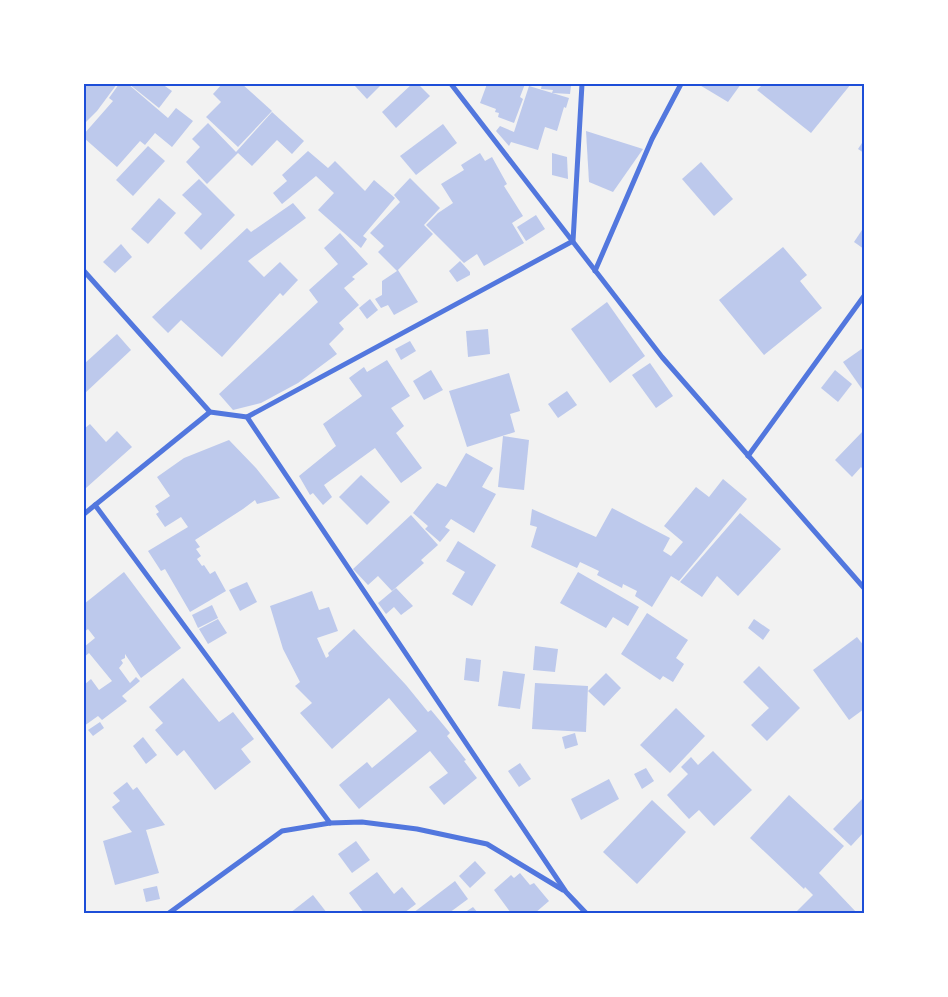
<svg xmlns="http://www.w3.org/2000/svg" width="948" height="997" font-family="Cabin,sans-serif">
  <rect width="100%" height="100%" fill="#f2f2f2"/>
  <!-- building -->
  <g fill="#bdc9ec">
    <polygon points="84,84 117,84 97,111 84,124"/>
    <polygon points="119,84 128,84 168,118 176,108 193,121 172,147 155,133 145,145 140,141 117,167 84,138 84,134 113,101 109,98"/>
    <polygon points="129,84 162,84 172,91 159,108"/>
    <polygon points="222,84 242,84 272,111 238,147 206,117 221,102 213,94"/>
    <polygon points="357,84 382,84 367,99 355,86"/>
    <polygon points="412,84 418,84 430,96 396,128 382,112"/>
    <polygon points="487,84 525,84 520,97 523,99 514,123 498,117 499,113 495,112 496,109 480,103"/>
    <polygon points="542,84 563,84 564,85 571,86 570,94 552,93 553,90 541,89"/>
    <polygon points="698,84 741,84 728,102"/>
    <polygon points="763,84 851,84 811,133 757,90"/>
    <polygon points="529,86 569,98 566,108 564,107 557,131 545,127 538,150 511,142 509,146 496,131 500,126 514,132"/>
    <polygon points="272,112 304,141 292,154 277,140 252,166 238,153 207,184 186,162 200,147 192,139 208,123 236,152"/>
    <polygon points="443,124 457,143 416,175 400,156"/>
    <polygon points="586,131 643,149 613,192 589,182"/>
    <polygon points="864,140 864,153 858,149"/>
    <polygon points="148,146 165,161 133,196 116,180"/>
    <polygon points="308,151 328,168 335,161 365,191 374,180 395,198 363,236 367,239 361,248 318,210 334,193 316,176 282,204 273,193 287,181 282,175"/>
    <polygon points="480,153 485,161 492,157 507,184 504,186 523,216 512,223 524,243 484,266 477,254 464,263 426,225 438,213 453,203 441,184 464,170 461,165"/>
    <polygon points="552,153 567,157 568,179 552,175"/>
    <polygon points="701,162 733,199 714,216 682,179"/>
    <polygon points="410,178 440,208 424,225 433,234 398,270 418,302 394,315 388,305 381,308 375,299 382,295 382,281 397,271 378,252 384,246 370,233 400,202 394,195"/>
    <polygon points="199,179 235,215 201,250 184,233 202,214 182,195"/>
    <polygon points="159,198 176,213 148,244 131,229"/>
    <polygon points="293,203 306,218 248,261 264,277 280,262 298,280 283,296 280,293 222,357 181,320 168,333 152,317 247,228 251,232"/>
    <polygon points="536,215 545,229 526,241 517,227"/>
    <polygon points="864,227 864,249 854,242"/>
    <polygon points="340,233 368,264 352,277 355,279 344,288 359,305 339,323 344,329 329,344 337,354 298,383 261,403 233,410 219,394 318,302 309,290 338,264 324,248"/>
    <polygon points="121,244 132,257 115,273 103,262"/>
    <polygon points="783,247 807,275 800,281 822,308 764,355 719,300"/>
    <polygon points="460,261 470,272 470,275 457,282 449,271"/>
    <polygon points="370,299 378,310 367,319 359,308"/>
    <polygon points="607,302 645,356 610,383 571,329"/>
    <polygon points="488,329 490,354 468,357 466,331"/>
    <polygon points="117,334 131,350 84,394 84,364"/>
    <polygon points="410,341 416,351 401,360 395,349"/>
    <polygon points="863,348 864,351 864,392 843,362"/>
    <polygon points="387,360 410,396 391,408 404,426 396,433 422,468 401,483 375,448 324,485 332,497 323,505 313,493 310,495 299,476 336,446 323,424 362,396 349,378 364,367 367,372"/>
    <polygon points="650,363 673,396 656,408 632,375"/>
    <polygon points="431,370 443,390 424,400 413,381"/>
    <polygon points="835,370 852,384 838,402 821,388"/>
    <polygon points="509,373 520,411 510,414 515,432 467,447 449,391"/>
    <polygon points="567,391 577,405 558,418 548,404"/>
    <polygon points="90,424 106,442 117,431 132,447 86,488 84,486 84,429"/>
    <polygon points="864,430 864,471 861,467 852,477 835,460"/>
    <polygon points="503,436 529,440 524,490 498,487"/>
    <polygon points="229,440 256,468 280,498 257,504 255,500 243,509 195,540 200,547 196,549 201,556 197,559 202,566 204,565 210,574 215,571 226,591 190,612 165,569 161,571 148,551 188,527 181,517 165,527 156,514 159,512 155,506 170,496 157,477 184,458"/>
    <polygon points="466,453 493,468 482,487 496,494 474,533 451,519 445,527 450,530 440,542 425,529 428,526 413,513 437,483 446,487"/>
    <polygon points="361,475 390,502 367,525 339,497"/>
    <polygon points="723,479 747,499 679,581 671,576 652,607 635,596 637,591 623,584 622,588 597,575 599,571 580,562 577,568 531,547 537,527 530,525 532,509 596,537 612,508 670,538 663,551 671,556 683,542 664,526 696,487 709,497"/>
    <polygon points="740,513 781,549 738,596 717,576 702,597 680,582"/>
    <polygon points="411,515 438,545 421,560 424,563 392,591 378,576 368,585 353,569"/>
    <polygon points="458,541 496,565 472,606 452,594 465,572 446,561"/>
    <polygon points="124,572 181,648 141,678 125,654 125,658 121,660 123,663 119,668 130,683 136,677 140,681 122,696 127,701 102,720 98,716 84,726 84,685 91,679 99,690 112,681 89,653 84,657 84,647 95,638 88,629 84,632 84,604"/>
    <polygon points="578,572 639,607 628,626 613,617 606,628 560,603"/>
    <polygon points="247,582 257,602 240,611 229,590"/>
    <polygon points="396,588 413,606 401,615 394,607 386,614 378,603"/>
    <polygon points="312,591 319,610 329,607 338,631 317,638 326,658 329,656 328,653 354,629 406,685 428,712 431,710 450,733 447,736 466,760 464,761 477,778 444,805 429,787 448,773 430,751 359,809 339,785 367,762 372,768 417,731 389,698 332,749 300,713 312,703 295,686 300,682 283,649 270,606"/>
    <polygon points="212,605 218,618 198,628 192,615"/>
    <polygon points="647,613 688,640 676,658 684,664 673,682 663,676 660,680 621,654"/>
    <polygon points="218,619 227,633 208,644 199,629"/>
    <polygon points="754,619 770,630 763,640 748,628"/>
    <polygon points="857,637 864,646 864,709 849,720 813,670"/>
    <polygon points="535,646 558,649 555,672 533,670"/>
    <polygon points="466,658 481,660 479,682 464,680"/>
    <polygon points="759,666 800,708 767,741 751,725 769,708 743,682"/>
    <polygon points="503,671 525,674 520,709 498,706"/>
    <polygon points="606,673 621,688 604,706 588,691"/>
    <polygon points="183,678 219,722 233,712 254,739 241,749 251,762 215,790 184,750 177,756 155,730 163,723 149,707"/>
    <polygon points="535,683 588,686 586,732 532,729"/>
    <polygon points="676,708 705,736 670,773 640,745"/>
    <polygon points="100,722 104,728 93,736 88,730"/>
    <polygon points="575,733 578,745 565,749 562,737"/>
    <polygon points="143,737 157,755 146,764 133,746"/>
    <polygon points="713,751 752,790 714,826 699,810 689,819 667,795 688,774 681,767 691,757 698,765"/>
    <polygon points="520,763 531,779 519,787 508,771"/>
    <polygon points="646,768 654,781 642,789 634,774"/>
    <polygon points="609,779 619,799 581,820 571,799"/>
    <polygon points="127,782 133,790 137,787 165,825 146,830 159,873 115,885 103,841 132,832 112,807 120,801 113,793"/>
    <polygon points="789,795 844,846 819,873 857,913 795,913 813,895 805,887 804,889 750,838"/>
    <polygon points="864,797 864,832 851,846 833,829"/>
    <polygon points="652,800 686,832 637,884 603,852"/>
    <polygon points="356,841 370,860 352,873 338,854"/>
    <polygon points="475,861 486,873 470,888 459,876"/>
    <polygon points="377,872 394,894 402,887 416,904 404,913 364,913 349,893"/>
    <polygon points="520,873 530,885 534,883 549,901 535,913 511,913 494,890 511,875 514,878"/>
    <polygon points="455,881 468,899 449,913 413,913"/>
    <polygon points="157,886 160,899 146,902 143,889"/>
    <polygon points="313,895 327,913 290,913"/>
    <polygon points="473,907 478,913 464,913"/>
  </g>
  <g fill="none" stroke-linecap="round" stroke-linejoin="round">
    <!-- minor -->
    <g stroke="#5277de" stroke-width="5">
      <polyline points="451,84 662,357 864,588"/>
      <polyline points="84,271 210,412 247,417 566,892 586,913"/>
      <polyline points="595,271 652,139 681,84"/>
      <polyline points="247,417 573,241 582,84"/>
      <polyline points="748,456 864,296"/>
      <polyline points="95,505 330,823"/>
      <polyline points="84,514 210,412"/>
      <polyline points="169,913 282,831 330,823 362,822 417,829 487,844 563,890"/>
    </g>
  </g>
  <!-- border -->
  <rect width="948" height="997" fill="none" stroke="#ffffff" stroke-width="170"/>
  <rect x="85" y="85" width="778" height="827" fill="none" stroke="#1d4ed8" stroke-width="2"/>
</svg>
